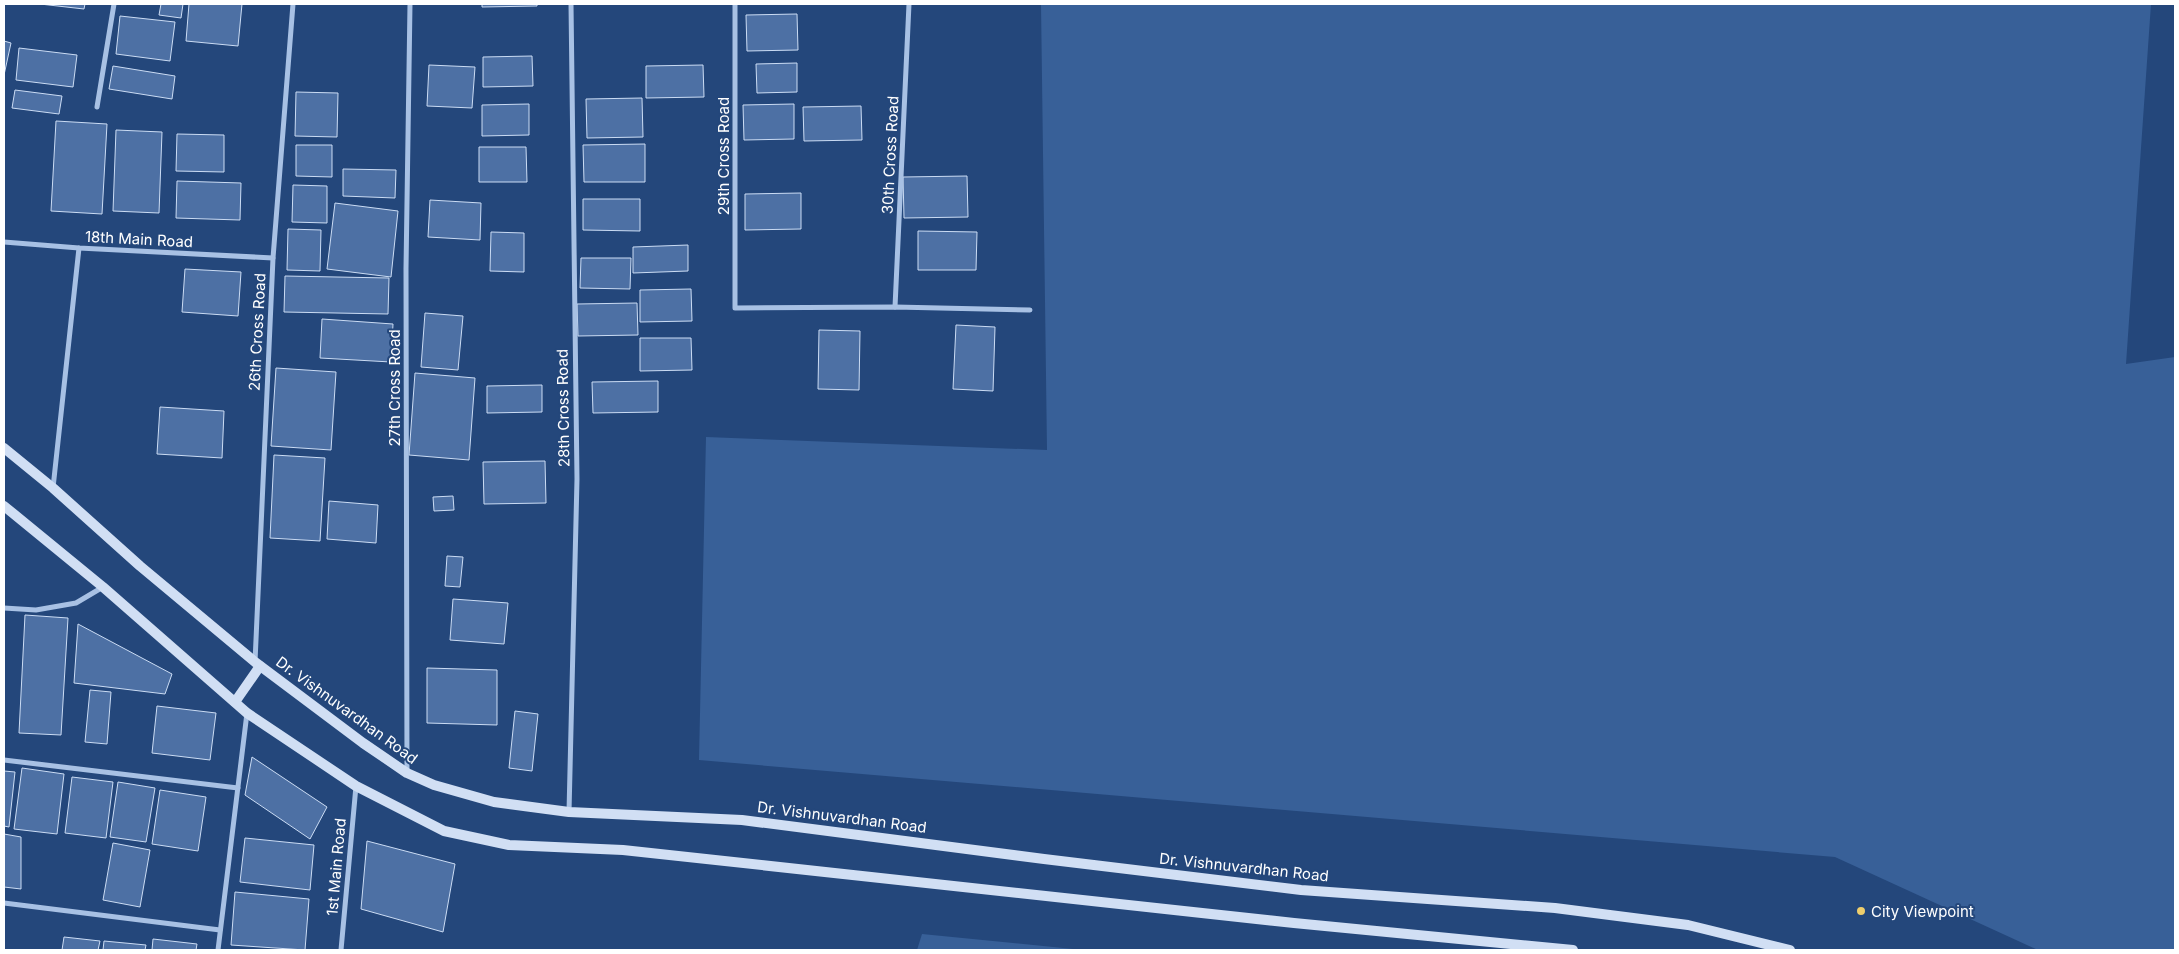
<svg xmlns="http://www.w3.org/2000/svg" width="2179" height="954" font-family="Inter,sans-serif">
  <rect width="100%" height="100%" fill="#24477b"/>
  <!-- green -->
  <g fill="#386098">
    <polygon points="1041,4 2151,4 2126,364 2175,357 2175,950 2038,950 1835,857 699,760 706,437 1047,450"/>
    <polygon points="922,934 1083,950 917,950"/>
  </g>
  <!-- building -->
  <g fill="#4d70a4" stroke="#cbdcf4">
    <polygon points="40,4 85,4 84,9"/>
    <polygon points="161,4 183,4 181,18 159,15"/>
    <polygon points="189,4 242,4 238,46 186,41"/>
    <polygon points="482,4 537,4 537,6 482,7"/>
    <polygon points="797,14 798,50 747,51 746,15"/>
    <polygon points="120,16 175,22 170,61 116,54"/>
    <polygon points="4,41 11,43 4,75"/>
    <polygon points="19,48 77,55 73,87 16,80"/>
    <polygon points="532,56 533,86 483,87 483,57"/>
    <polygon points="797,63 797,92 757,93 756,64"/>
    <polygon points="429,65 475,67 472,108 427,106"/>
    <polygon points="703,65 704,97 646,98 646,66"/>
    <polygon points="113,66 175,76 172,99 109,89"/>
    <polygon points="15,90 62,96 59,114 12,108"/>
    <polygon points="296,92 338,93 337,137 295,136"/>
    <polygon points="642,98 643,137 587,138 586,99"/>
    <polygon points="529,104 529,135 482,136 482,105"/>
    <polygon points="794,104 794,139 744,140 743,105"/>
    <polygon points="861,106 862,140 804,141 803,107"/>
    <polygon points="56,121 107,124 102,214 51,211"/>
    <polygon points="116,130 162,132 159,213 113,211"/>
    <polygon points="177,134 224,135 224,172 176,171"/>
    <polygon points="645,144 645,182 584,182 583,145"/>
    <polygon points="296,145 332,145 332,177 296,176"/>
    <polygon points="479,147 526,147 527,182 479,182"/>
    <polygon points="343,169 396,170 395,198 343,196"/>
    <polygon points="967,176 968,217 904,218 903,177"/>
    <polygon points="177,181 241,183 240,220 176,218"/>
    <polygon points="293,185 327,186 327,223 292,222"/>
    <polygon points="801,193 801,229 745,230 745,194"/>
    <polygon points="583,199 640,199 640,231 583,230"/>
    <polygon points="430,200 481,203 480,240 428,237"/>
    <polygon points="335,203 398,211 391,277 327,269"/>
    <polygon points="288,229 321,230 320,271 287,270"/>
    <polygon points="918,231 977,232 976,270 918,270"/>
    <polygon points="491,232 524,233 524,272 490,271"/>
    <polygon points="688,245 688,271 633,273 633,247"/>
    <polygon points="581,258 631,258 630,289 580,288"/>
    <polygon points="185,269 241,272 238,316 182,312"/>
    <polygon points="285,276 389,278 388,314 284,312"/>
    <polygon points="691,289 692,321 640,322 640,290"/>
    <polygon points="637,303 638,335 578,336 577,304"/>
    <polygon points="425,313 463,316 458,370 421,367"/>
    <polygon points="322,319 393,324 391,362 320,358"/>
    <polygon points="956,325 995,327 993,391 953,389"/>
    <polygon points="819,330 860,331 859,390 818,389"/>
    <polygon points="640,338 691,338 692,370 640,371"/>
    <polygon points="276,368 336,372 331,450 271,446"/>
    <polygon points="415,373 475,378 469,460 409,455"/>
    <polygon points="658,381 658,412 593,413 592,382"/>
    <polygon points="542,385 542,412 487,413 487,386"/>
    <polygon points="160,407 224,411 222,458 157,454"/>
    <polygon points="274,455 325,458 320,541 270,538"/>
    <polygon points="545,461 546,503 484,504 483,462"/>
    <polygon points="453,496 454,510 434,511 433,497"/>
    <polygon points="329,501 378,505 376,543 327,539"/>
    <polygon points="447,556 463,557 460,587 445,586"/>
    <polygon points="453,599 508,603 504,644 450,640"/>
    <polygon points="25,615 68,618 61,735 19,733"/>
    <polygon points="78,624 172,674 165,694 74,683"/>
    <polygon points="427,668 497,670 497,725 427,723"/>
    <polygon points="90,690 111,692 107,744 85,742"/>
    <polygon points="157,706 216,713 210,760 152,753"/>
    <polygon points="515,711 538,714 532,771 509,768"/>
    <polygon points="252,757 327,807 310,839 245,795"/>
    <polygon points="22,768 64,774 57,834 14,829"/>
    <polygon points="4,771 15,772 9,827 4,826"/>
    <polygon points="72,777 113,782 106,838 65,833"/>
    <polygon points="118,782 155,788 146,842 110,837"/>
    <polygon points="160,790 206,797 198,851 152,844"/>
    <polygon points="4,834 21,837 21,889 4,887"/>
    <polygon points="245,838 314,845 310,890 240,882"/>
    <polygon points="367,841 455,864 443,932 361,909"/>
    <polygon points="113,843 150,850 140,907 103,900"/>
    <polygon points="235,892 309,899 305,950 231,945"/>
    <polygon points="64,937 100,941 98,950 62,950"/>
    <polygon points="153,939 197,944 196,950 152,950"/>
    <polygon points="104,941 146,945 145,950 103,950"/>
  </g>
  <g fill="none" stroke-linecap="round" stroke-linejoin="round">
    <!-- minor -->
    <g stroke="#a8c1e4" stroke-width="5">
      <polyline points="735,4 735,308 895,307 1030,310"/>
      <polyline points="97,107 114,4"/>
      <polyline points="4,242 79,248 273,258"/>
      <polyline points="895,307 909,4"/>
      <polyline points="53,488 79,248"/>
      <polyline points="4,608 36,610 76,603 103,587"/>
      <polyline points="255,662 273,258 293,4"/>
      <polyline points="4,760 238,788"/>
      <polyline points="407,772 406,269 410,4"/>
      <polyline points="569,812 577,479 571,4"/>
      <polyline points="4,903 220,930"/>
      <polyline points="218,950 247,713"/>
      <polyline points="341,950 356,786"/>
    </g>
    <!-- secondary -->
    <g stroke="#d1dff4" stroke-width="10">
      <polyline points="4,448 53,488 140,566 255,662 363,743 407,773 434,785 494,802 569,812 742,820 1044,859 1301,890 1555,908 1688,925 1790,950"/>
      <polyline points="4,506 103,587 247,713 356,786 444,831 509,845 623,850 1294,923 1573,950"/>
      <polyline points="235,702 260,666"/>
    </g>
  </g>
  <!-- markers -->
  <circle fill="#eece6c" stroke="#24477b" stroke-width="2" cx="1861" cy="911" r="5"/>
  <g text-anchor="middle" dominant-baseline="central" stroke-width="4" stroke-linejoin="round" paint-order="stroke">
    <!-- street labels -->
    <g font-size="15" fill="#fff" stroke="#24477b">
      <text transform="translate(890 155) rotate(-87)">30th Cross Road</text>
      <text transform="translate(723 156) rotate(-90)">29th Cross Road</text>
      <text transform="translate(139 239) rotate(3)">18th Main Road</text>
      <text transform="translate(257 332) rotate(-87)">26th Cross Road</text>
      <text transform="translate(394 388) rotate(-90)">27th Cross Road</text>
      <text transform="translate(563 408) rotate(-91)">28th Cross Road</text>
      <text transform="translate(347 710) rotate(36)">Dr. Vishnuvardhan Road</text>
      <text transform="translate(842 817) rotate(7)">Dr. Vishnuvardhan Road</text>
      <text transform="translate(336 867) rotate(-85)">1st Main Road</text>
      <text transform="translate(1244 867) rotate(6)">Dr. Vishnuvardhan Road</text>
    </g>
    <!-- poi labels -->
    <g font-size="15" fill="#fff" stroke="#24477b" text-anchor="start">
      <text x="1871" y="911">City Viewpoint</text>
    </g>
  </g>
  <!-- border -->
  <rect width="2179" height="954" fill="none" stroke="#ffffff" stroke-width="10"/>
</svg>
